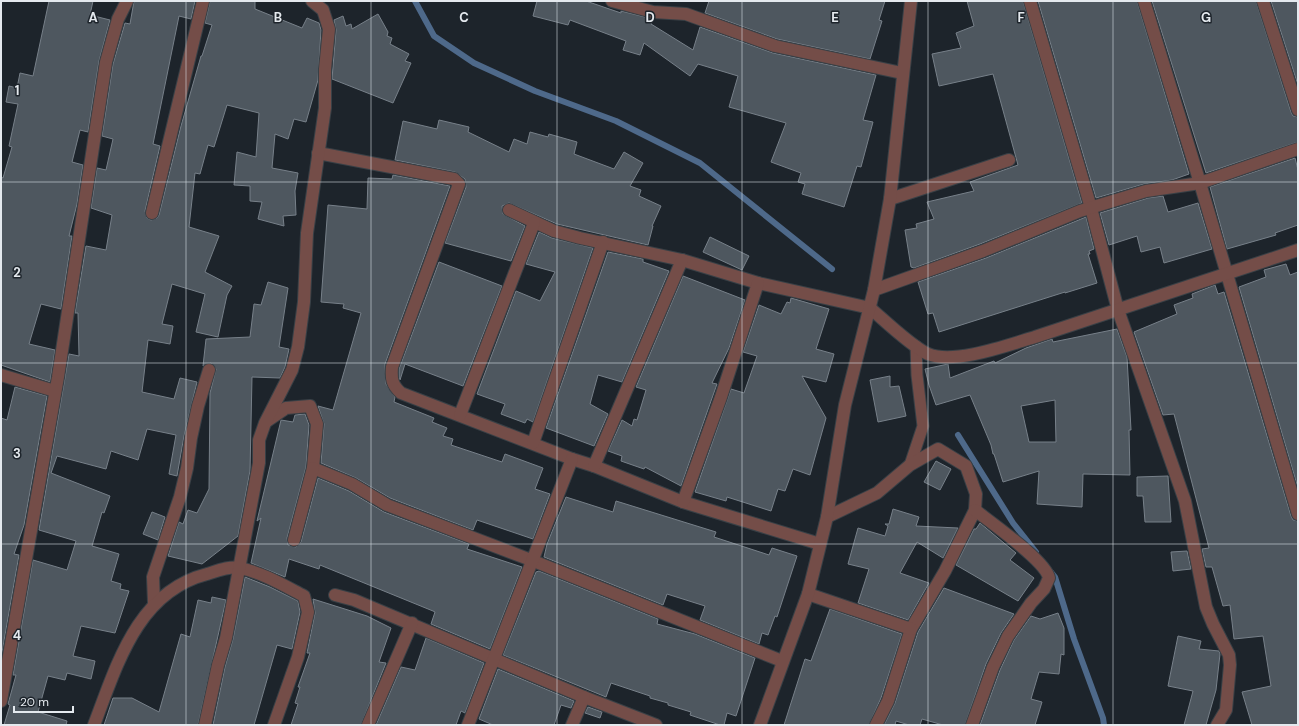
<svg xmlns="http://www.w3.org/2000/svg" width="1299" height="726" font-family="'DM Sans',sans-serif">
  <rect width="100%" height="100%" fill="#1d242b"/>
  <g fill="none" stroke-linecap="round" stroke-linejoin="round">
    <!-- stream -->
    <g stroke="#4e698a" stroke-width="6">
      <polyline points="415,1 434,36 474,63 535,91 616,121 700,163 832,269"/>
      <polyline points="958,435 1013,523 1036,552"/>
      <polyline points="1051,572 1055,577 1074,639 1103,718 1104,725"/>
    </g>
  </g>
  <!-- building -->
  <g fill="#4e575f" stroke="#778089" fill-rule="evenodd">
    <polygon points="49,1 93,1 90,15 110,20 99,61 88,132 80,130 72,162 83,165 77,204 69,236 72,236 61,309 41,304 29,344 55,350 50,382 1,365 1,177 3,178 12,147 9,146 18,104 6,102 9,86 17,88 20,73 33,76"/>
    <polygon points="134,1 195,1 191,19 179,16 153,144 160,146 145,211 147,218 151,220 157,218 159,215 181,126 201,56 202,56 212,25 205,23 210,1 255,1 255,9 302,28 307,18 319,23 321,30 318,80 306,122 294,119 288,139 275,134 272,168 298,173 295,191 296,215 283,216 284,226 258,219 262,202 250,201 250,186 234,185 237,152 256,157 259,113 227,105 214,147 208,145 200,174 195,173 189,227 219,236 205,272 232,286 227,295 218,337 196,332 205,294 172,284 162,324 173,326 170,344 148,340 142,392 174,399 180,378 197,382 184,436 177,476 169,474 176,435 147,429 138,460 111,451 106,469 57,456 51,473 110,496 104,513 102,512 92,546 119,554 111,581 121,584 120,589 129,591 115,633 81,626 73,656 95,661 91,679 67,673 65,680 48,676 38,712 67,721 66,725 4,725 10,705 8,704 16,675 13,675 33,560 67,570 76,541 39,530 69,354 79,356 78,313 75,313 86,246 106,250 112,215 91,208 97,168 106,170 113,139 102,136 113,64 125,23 130,24"/>
    <polygon points="537,1 586,1 621,13 621,11 653,19 651,24 693,50 700,27 773,53 876,75 863,120 873,122 861,167 857,166 844,207 802,194 805,184 798,182 801,173 771,162 786,123 729,107 738,76 698,64 690,76 644,43 640,55 623,50 626,41 570,20 568,25 533,16"/>
    <polygon points="709,1 885,1 879,20 882,21 870,59 777,39 705,13"/>
    <polygon points="967,1 1023,1 1082,203 980,244 914,268 911,267 905,230 917,228 916,224 934,219 927,202 974,191 970,182 1018,165 993,74 939,86 932,54 961,48 956,33 974,26"/>
    <polygon points="1038,1 1137,1 1189,174 1172,180 1144,184 1096,198"/>
    <polygon points="1152,1 1256,1 1291,112 1293,116 1298,117 1298,142 1206,173"/>
    <polygon points="1271,1 1298,1 1298,85"/>
    <polygon points="378,14 388,32 387,36 392,38 390,44 409,54 405,61 411,63 393,103 332,79 336,30 334,20 343,16 346,26 351,24 352,29"/>
    <polygon points="439,120 469,127 468,132 509,152 514,139 527,144 530,132 548,137 549,134 577,142 574,154 614,169 624,152 643,163 630,186 641,190 639,196 661,206 652,226 653,226 648,245 557,224 509,203 502,206 503,214 525,226 511,261 445,243 466,187 465,179 455,172 395,160 403,121 437,129"/>
    <polygon points="1295,158 1298,170 1298,225 1275,233 1276,235 1227,249 1210,187"/>
    <polygon points="393,175 450,186 385,364 386,384 395,397 394,402 434,418 432,422 447,428 443,436 453,439 451,445 502,462 505,454 543,468 535,489 550,494 533,539 477,520 473,530 390,498 356,478 321,463 324,424 318,406 333,410 361,313 343,308 344,304 321,302 328,205 367,209 368,178 392,179"/>
    <polygon points="1163,196 1168,212 1198,203 1212,249 1164,263 1160,247 1141,252 1137,236 1109,245 1100,213 1148,198"/>
    <polygon points="1086,217 1094,249 1089,251 1090,254 1088,254 1097,283 1065,293 1065,292 939,332 933,313 928,314 918,282 986,258"/>
    <polygon points="539,232 552,238 593,248 533,422 527,419 525,423 501,414 505,404 477,394 516,291 540,301 555,272 526,264"/>
    <polygon points="710,237 749,256 742,270 703,252"/>
    <polygon points="608,252 643,259 643,262 669,271 622,382 598,375 590,404 608,414 594,446 546,428"/>
    <polygon points="439,262 502,286 463,386 405,364 400,380 399,377 399,369"/>
    <polygon points="1286,264 1290,275 1298,272 1298,488 1239,287 1266,277 1264,270"/>
    <polygon points="683,276 745,300 729,348 712,383 717,384 681,486 645,467 644,469 621,461 622,456 608,451 622,420 632,426 634,419 637,420 646,390 636,387"/>
    <polygon points="268,282 288,288 279,347 289,349 285,367 280,378 252,377 250,471 238,536 202,564 168,556 179,522 183,524 188,510 197,513 209,489 210,393 216,369 211,363 203,366 206,339 250,337 254,304 261,305"/>
    <polygon points="1215,285 1218,294 1224,292 1291,516 1293,520 1298,521 1298,725 1252,725 1242,692 1271,686 1263,636 1234,639 1230,605 1223,606 1212,567 1206,567 1202,549 1209,548 1174,414 1163,415 1134,332 1177,314 1174,305 1193,298 1192,294"/>
    <polygon points="791,298 829,309 816,349 834,354 826,382 802,376 826,418 810,475 793,469 785,491 778,489 771,511 727,497 726,501 695,492 731,389 744,393 757,356 743,352 759,305 781,314 787,302 790,303"/>
    <path d="M1117 329 1127 357 1131 430H1129L1130 475 1083 474 1082 507 1037 504 1039 471 1003 482 994 454H993L991 445 970 395 936 405 929 385 925 369 948 364 950 378 994 361 995 363 1026 348 1052 339 1053 342ZM1055 400 1056 442H1029L1021 406Z"/>
    <polygon points="890,376 890,387 899,386 906,416 878,422 870,380"/>
    <polygon points="15,387 47,396 24,525 14,554 19,555 1,658 1,418 7,420"/>
    <polygon points="305,414 309,425 306,467 287,538 288,545 296,547 301,542 318,478 349,491 384,512 469,544 467,549 522,567 490,649 431,624 435,612 433,611 320,565 319,569 289,559 285,577 251,563 261,518 257,521 281,420 293,422 295,415"/>
    <polygon points="936,461 951,469 940,490 924,482"/>
    <polygon points="1168,476 1171,522 1145,522 1143,496 1137,496 1137,477"/>
    <polygon points="566,497 613,512 616,501 716,532 714,537 769,555 772,548 797,556 777,617 775,616 768,635 762,633 759,644 700,620 705,606 667,594 663,605 544,557 547,544"/>
    <polygon points="893,509 919,517 916,526 958,528 943,558 917,542 900,573 929,583 908,620 858,603 869,569 848,564 858,528 885,536 888,526 885,524 889,524"/>
    <polygon points="152,512 165,517 158,540 143,534"/>
    <polygon points="980,523 1016,553 1010,560 1034,578 1018,601 956,565 974,529 976,529"/>
    <polygon points="1187,551 1191,569 1173,571 1171,552"/>
    <polygon points="539,571 658,619 657,624 695,634 755,658 736,716 727,713 724,725 720,725 690,715 691,712 668,705 668,703 650,698 650,696 611,683 606,697 503,655 536,572"/>
    <polygon points="245,577 270,587 298,601 300,612 292,649 277,645 254,725 213,725 225,667 233,639"/>
    <polygon points="944,588 1014,614 1001,633 986,664 965,725 943,725 922,719 920,725 909,725 896,721 895,725 884,725 895,703 918,632"/>
    <polygon points="212,597 226,600 198,725 104,725 113,698 132,698 159,712 181,634 190,637 198,600 211,603"/>
    <polygon points="313,599 367,616 391,628 379,662 386,663 361,725 291,725 298,704 295,703 300,687 298,687 310,653 307,653 315,613"/>
    <polygon points="830,609 902,634 881,698 869,725 784,725 805,659 811,661"/>
    <polygon points="1058,613 1064,628 1064,655 1061,654 1059,674 1039,672 1031,699 1042,702 1035,725 980,725 1000,670 1014,640 1031,616 1040,619"/>
    <polygon points="1178,636 1201,641 1199,649 1219,651 1220,654 1216,690 1206,725 1184,725 1193,691 1168,686"/>
    <polygon points="426,638 484,663 465,713 461,711 456,725 376,725 401,667 415,670"/>
    <polygon points="498,669 574,701 571,708 561,705 554,725 493,725 479,719"/>
    <polygon points="588,707 602,712 600,718 585,713"/>
  </g>
  <g fill="none" stroke-linecap="round" stroke-linejoin="round">
    <defs>
      <polyline id="service" points="910,465 923,426 917,375 916,346"/>
      <g id="minor">
        <polyline points="612,1 653,12 686,14 775,46 902,73"/>
        <polyline points="1030,1 1091,208 1118,310 1185,501 1206,607 1213,624 1229,655 1230,665 1226,710 1217,725"/>
        <polyline points="1144,1 1200,183 1298,514"/>
        <polyline points="1263,1 1298,110"/>
        <path d="M318 153 454 179 459 184 392 367C391 379 392 385 401 393L572 459 594 466 683 502 820 544"/>
        <polyline points="890,199 1009,160"/>
        <polyline points="509,210 554,231 580,238 682,260 758,283 870,308"/>
        <polyline points="152,213 203,1"/>
        <polyline points="874,290 983,251 1080,211 1146,191 1200,183 1298,149"/>
        <polyline points="1,375 55,391"/>
        <polyline points="460,415 534,223"/>
        <polyline points="267,421 286,408 310,406 317,424 313,468 352,484 387,505 531,560 782,661"/>
        <polyline points="533,443 603,242"/>
        <polyline points="594,466 682,260"/>
        <polyline points="683,502 721,397 758,283"/>
        <polyline points="827,517 877,493 910,465 938,449 966,466 976,494 975,510 945,571 911,629 888,701 876,725"/>
        <polyline points="294,540 313,468"/>
        <polyline points="808,594 911,629"/>
        <polyline points="335,595 354,600 584,697 656,725"/>
        <polyline points="154,603 153,577 180,497 187,468 191,438 198,406 209,370"/>
        <polyline points="1,701 58,377 106,62 118,19 127,1"/>
        <path d="M94 725C117 665 137 592 207 574 217 571 229 566 240 568 263 573 283 585 304 596L308 612 298 657 274 725"/>
        <polyline points="205,725 218,665 226,638 259,463 259,440 265,423 292,370 298,347 304,302 307,233 325,108 325,69 329,29 323,10 312,1"/>
        <polyline points="368,725 412,623"/>
        <polyline points="468,725 572,459"/>
        <polyline points="572,725 584,697"/>
        <path d="M972 725 993 667 1008 636 1031 603 1044 589 1049 578C1046 561 990 522 975 510"/>
      </g>
      <g id="tertiary">
        <path d="M870 308C884 320 912 347 928 354 954 365 1008 345 1035 337L1298 250"/>
        <polyline points="760,725 808,594 827,517 845,405 874,290 890,199 911,1"/>
      </g>
    </defs>
    <!-- service casing -->
    <use href="#service" stroke="#394046" stroke-width="13"/>
    <!-- minor casing -->
    <use href="#minor" stroke="#394046" stroke-width="14"/>
    <!-- tertiary casing -->
    <use href="#tertiary" stroke="#394046" stroke-width="14"/>
    <!-- service -->
    <use href="#service" stroke="#744d48" stroke-width="11"/>
    <!-- minor -->
    <use href="#minor" stroke="#744d48" stroke-width="12"/>
    <!-- tertiary -->
    <use href="#tertiary" stroke="#744d48" stroke-width="12"/>
  </g>
  <!-- grid -->
  <path fill="none" stroke="#e4e9ee" stroke-width="1" stroke-opacity="0.55" d="M186 1V725M371 1V725M557 1V725M742 1V725M928 1V725M1113 1V725M1 182H1298M1 363H1298M1 544H1298"/>
  <g font-size="13" text-anchor="middle" font-weight="bold" fill="#e4e9ee" stroke="#1d242b" stroke-width="3" stroke-linejoin="round" paint-order="stroke">
    <text x="93" y="22">A</text>
    <text x="278" y="22">B</text>
    <text x="464" y="22">C</text>
    <text x="650" y="22">D</text>
    <text x="835" y="22">E</text>
    <text x="1021" y="22">F</text>
    <text x="1206" y="22">G</text>
    <text x="17" y="95">1</text>
    <text x="17" y="277">2</text>
    <text x="17" y="458">3</text>
    <text x="17" y="640">4</text>
  </g>
  <!-- border -->
  <rect width="1299" height="726" fill="none" stroke="#e4e9ee" stroke-width="4"/>
  <!-- scale -->
  <path d="M14 706v6h59v-6" fill="none" stroke="#e4e9ee" stroke-width="2"/>
  <text x="20" y="706" font-size="12" fill="#e4e9ee" stroke="#1d242b" stroke-width="3" paint-order="stroke">20 m</text>
</svg>
